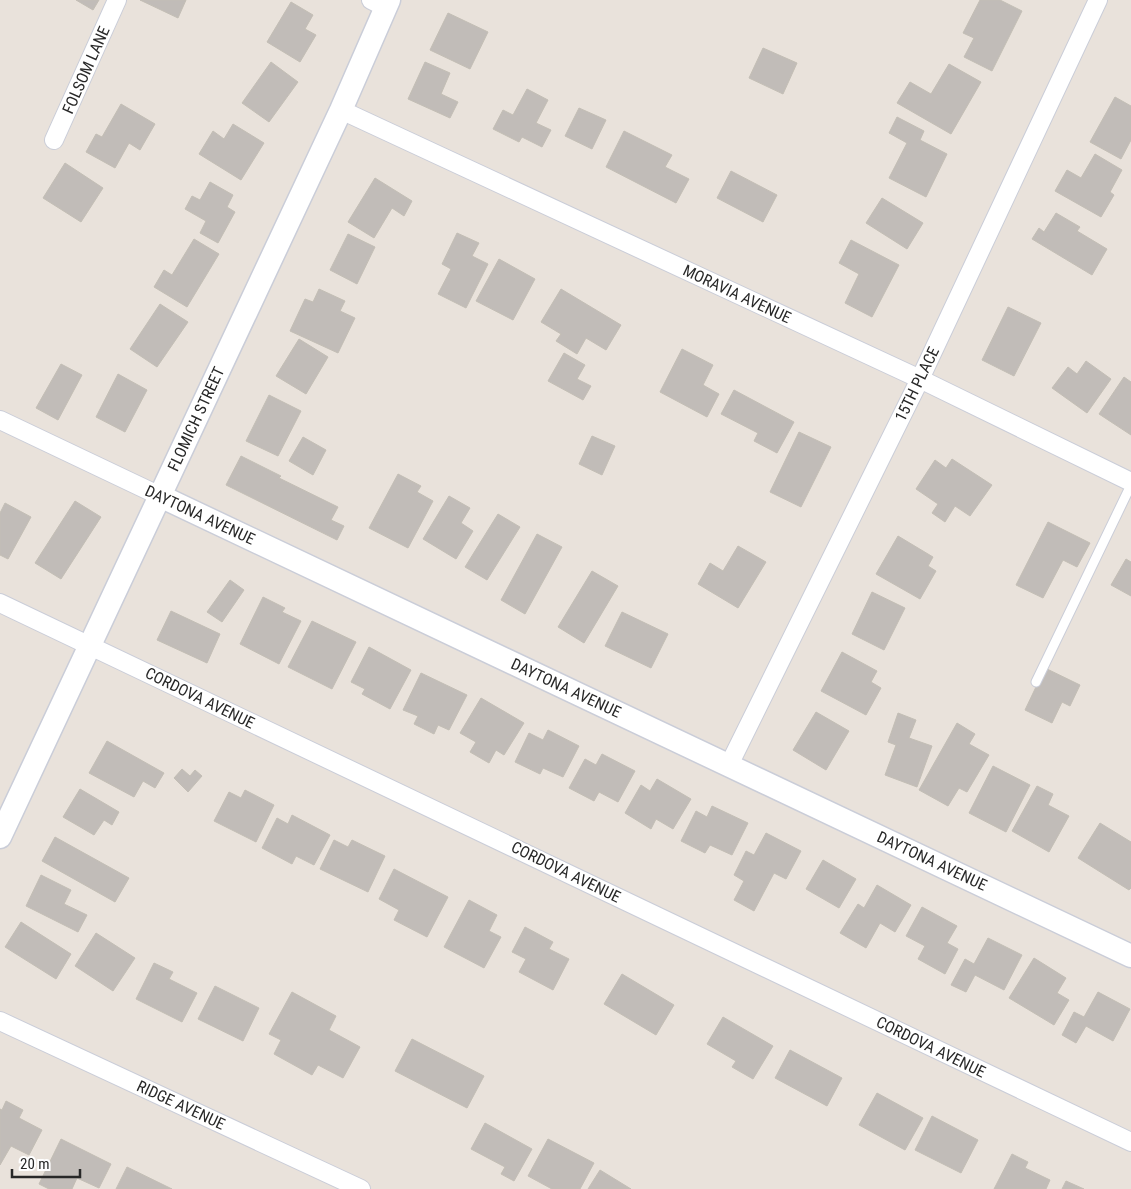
<svg xmlns="http://www.w3.org/2000/svg" width="1131" height="1189" font-family="'Roboto Condensed',sans-serif">
  <rect width="100%" height="100%" fill="#e9e2db"/>
  <!-- building -->
  <g fill="#c1bcb8" stroke="#c3beb5">
    <polygon points="76,0 99,0 93,10"/>
    <polygon points="140,0 186,0 178,18"/>
    <polygon points="980,0 1000,0 1022,11 992,71 964,57 974,38 963,33"/>
    <polygon points="291,2 313,15 305,29 316,35 300,62 267,42"/>
    <polygon points="448,13 488,32 470,69 430,50"/>
    <polygon points="763,48 797,63 783,94 749,78"/>
    <polygon points="271,62 298,82 269,122 242,103"/>
    <polygon points="425,62 450,73 441,94 458,102 450,118 408,99"/>
    <polygon points="949,64 981,82 951,134 897,103 910,82 931,94"/>
    <polygon points="527,89 548,100 536,123 551,130 542,147 522,137 519,142 493,129 503,110 513,115"/>
    <polygon points="1115,97 1131,106 1131,140 1121,159 1090,142"/>
    <polygon points="121,104 155,124 140,150 129,143 115,168 86,152 96,134 102,137"/>
    <polygon points="579,108 606,120 592,149 565,136"/>
    <polygon points="897,117 924,131 920,140 947,154 926,197 889,178 907,143 889,133"/>
    <polygon points="233,124 264,143 241,180 199,154 213,131 224,139"/>
    <polygon points="624,131 672,155 665,167 689,179 676,203 606,167"/>
    <polygon points="1095,154 1122,170 1110,192 1114,195 1101,217 1055,191 1067,170 1081,178"/>
    <polygon points="65,163 103,188 81,222 43,198"/>
    <polygon points="731,171 777,195 763,222 717,198"/>
    <polygon points="375,178 412,201 404,216 392,208 374,238 348,222"/>
    <polygon points="210,182 233,195 227,207 235,212 218,243 200,233 206,221 185,209 192,196 200,200"/>
    <polygon points="882,198 923,223 907,249 866,223"/>
    <polygon points="1056,213 1080,227 1077,231 1107,249 1092,275 1032,239 1039,228 1044,232"/>
    <polygon points="457,233 479,243 472,256 488,264 466,308 438,294 451,269 442,264"/>
    <polygon points="348,234 375,247 357,284 330,270"/>
    <polygon points="194,239 219,254 187,307 154,287 164,270 172,275"/>
    <polygon points="851,240 899,265 872,317 845,303 859,274 839,263"/>
    <polygon points="499,259 535,279 513,320 476,301"/>
    <polygon points="319,289 345,301 340,311 355,318 338,353 290,331 305,299 313,302"/>
    <polygon points="561,289 621,325 606,350 586,338 577,354 556,341 561,334 541,322"/>
    <polygon points="160,304 188,322 157,367 130,349"/>
    <polygon points="1008,307 1041,323 1014,376 982,360"/>
    <polygon points="299,339 328,357 306,394 276,376"/>
    <polygon points="682,349 713,365 703,385 719,394 707,417 660,392"/>
    <polygon points="564,353 585,365 577,379 591,386 583,400 548,381"/>
    <polygon points="1086,361 1111,379 1087,413 1052,388 1068,367 1077,374"/>
    <polygon points="61,364 82,375 58,420 36,408"/>
    <polygon points="118,374 147,390 125,432 96,417"/>
    <polygon points="1124,377 1131,382 1131,435 1099,414"/>
    <polygon points="734,390 794,422 777,453 754,441 758,433 721,414"/>
    <polygon points="269,395 301,411 278,456 246,441"/>
    <polygon points="799,432 831,447 801,507 770,492"/>
    <polygon points="592,436 615,446 602,475 579,464"/>
    <polygon points="303,437 326,450 313,475 289,461"/>
    <polygon points="241,456 281,476 279,478 338,507 331,520 344,526 337,540 226,485"/>
    <polygon points="952,459 992,485 970,516 955,506 945,522 932,513 938,504 916,489 935,460 946,468"/>
    <polygon points="398,474 421,486 417,492 433,501 408,548 369,528"/>
    <polygon points="449,496 470,508 461,523 473,531 456,559 423,539"/>
    <polygon points="75,501 101,517 61,579 35,563"/>
    <polygon points="5,503 31,517 8,559 0,555 0,513"/>
    <polygon points="498,514 520,527 487,580 465,567"/>
    <polygon points="1048,522 1090,543 1077,567 1063,560 1043,598 1016,585"/>
    <polygon points="537,534 562,547 525,614 501,600"/>
    <polygon points="898,536 933,557 928,566 936,571 920,599 876,574"/>
    <polygon points="738,546 766,562 738,608 698,584 710,563 723,571"/>
    <polygon points="1126,559 1131,562 1131,596 1111,585"/>
    <polygon points="592,571 618,586 584,643 558,627"/>
    <polygon points="230,580 244,590 222,622 207,612"/>
    <polygon points="872,592 905,608 884,650 852,634"/>
    <polygon points="263,597 285,608 282,612 301,621 279,664 240,644"/>
    <polygon points="171,611 220,634 207,663 157,640"/>
    <polygon points="622,612 668,634 651,668 605,646"/>
    <polygon points="312,621 356,642 332,689 288,667"/>
    <polygon points="369,647 411,670 390,709 362,694 365,689 351,682"/>
    <polygon points="842,652 877,671 871,682 881,688 866,715 821,691"/>
    <polygon points="1045,668 1080,685 1070,706 1062,702 1052,723 1025,710"/>
    <polygon points="421,673 467,695 449,730 438,725 434,734 414,724 418,716 403,710"/>
    <polygon points="481,698 524,723 504,755 496,750 489,763 470,752 476,742 460,733"/>
    <polygon points="816,712 849,731 826,770 793,750"/>
    <polygon points="898,713 916,720 909,738 932,746 917,787 885,775 896,745 888,742"/>
    <polygon points="957,723 975,734 969,744 989,755 967,792 959,788 948,806 919,790"/>
    <polygon points="548,730 579,746 563,777 543,768 540,774 515,762 529,733 543,740"/>
    <polygon points="107,741 164,773 155,788 143,781 134,797 89,773"/>
    <polygon points="602,754 635,771 618,802 599,792 594,801 569,788 585,759 596,765"/>
    <polygon points="993,766 1030,785 1006,832 969,813"/>
    <polygon points="182,769 190,776 195,770 202,776 188,792 174,778"/>
    <polygon points="657,779 691,799 673,829 656,819 651,829 625,813 641,785 650,791"/>
    <polygon points="1037,786 1053,794 1048,805 1069,816 1049,852 1012,831"/>
    <polygon points="80,789 119,812 112,825 104,820 94,835 63,817"/>
    <polygon points="245,790 274,805 256,842 214,821 229,792 241,798"/>
    <polygon points="712,806 748,823 732,855 710,845 705,853 681,841 696,811 707,817"/>
    <polygon points="292,815 330,835 314,865 296,856 292,864 262,848 277,818 288,824"/>
    <polygon points="1100,823 1131,842 1131,888 1129,890 1078,858"/>
    <polygon points="766,833 801,851 786,879 774,873 754,911 734,900 744,881 734,875 746,851 754,855"/>
    <polygon points="55,837 129,878 115,902 42,861"/>
    <polygon points="334,840 348,847 352,840 385,856 368,892 320,869"/>
    <polygon points="823,860 856,879 839,908 806,889"/>
    <polygon points="394,869 448,897 427,937 394,920 399,910 379,899"/>
    <polygon points="41,875 71,890 64,904 87,915 78,932 26,906"/>
    <polygon points="877,885 911,905 895,932 880,923 866,948 840,933 858,904 864,908"/>
    <polygon points="469,900 497,915 489,931 501,937 484,968 444,947"/>
    <polygon points="922,907 957,926 947,943 958,949 945,974 918,959 925,946 906,936"/>
    <polygon points="21,922 71,954 56,979 5,947"/>
    <polygon points="525,927 553,942 549,949 569,959 553,990 519,972 526,959 512,952"/>
    <polygon points="96,933 135,958 113,991 75,966"/>
    <polygon points="988,938 1022,955 1004,990 975,975 966,992 951,985 965,959 974,964"/>
    <polygon points="1034,958 1066,978 1057,993 1069,1000 1054,1025 1009,998"/>
    <polygon points="154,963 173,972 169,979 197,993 182,1022 136,999"/>
    <polygon points="622,974 674,1005 656,1035 604,1004"/>
    <polygon points="215,986 259,1008 243,1041 198,1019"/>
    <polygon points="292,992 336,1016 329,1030 360,1047 343,1078 318,1065 312,1075 274,1054 281,1040 269,1034"/>
    <polygon points="1098,992 1130,1009 1113,1041 1086,1026 1076,1043 1062,1035 1074,1012 1084,1017"/>
    <polygon points="723,1017 773,1046 753,1079 732,1067 736,1061 707,1044"/>
    <polygon points="412,1039 484,1076 467,1108 395,1071"/>
    <polygon points="790,1050 842,1078 827,1106 775,1078"/>
    <polygon points="877,1093 923,1118 905,1150 859,1125"/>
    <polygon points="6,1101 23,1110 19,1118 42,1130 29,1155 11,1146 0,1165 0,1109 2,1110"/>
    <polygon points="932,1116 978,1140 961,1173 915,1150"/>
    <polygon points="485,1123 532,1149 514,1181 501,1174 505,1167 471,1149"/>
    <polygon points="61,1139 111,1164 99,1188 77,1178 72,1189 49,1189 39,1184"/>
    <polygon points="548,1139 594,1163 580,1189 552,1189 528,1176"/>
    <polygon points="1012,1154 1028,1162 1025,1168 1050,1180 1046,1189 994,1189"/>
    <polygon points="127,1167 172,1189 116,1189"/>
    <polygon points="600,1170 631,1189 588,1189"/>
    <polygon points="1066,1181 1084,1189 1062,1189"/>
  </g>
  <g fill="none" stroke-linecap="round" stroke-linejoin="round">
    <defs>
      <polyline id="service" points="1036,682 1131,485"/>
      <g id="minor">
        <polyline points="371,0 385,7"/>
        <polyline points="341,110 920,379 1131,482"/>
        <polyline points="54,140 117,0"/>
        <polyline points="0,420 160,496"/>
        <polyline points="0,603 1131,1142"/>
        <polyline points="729,765 920,379 1098,0"/>
        <polyline points="0,1021 361,1189"/>
      </g>
      <g id="tertiary">
        <polyline points="160,496 1131,956"/>
        <polyline points="0,837 341,110 389,0"/>
      </g>
    </defs>
    <!-- service casing -->
    <use href="#service" stroke="#cacdd8" stroke-width="11"/>
    <!-- minor casing -->
    <use href="#minor" stroke="#cacdd8" stroke-width="20"/>
    <!-- tertiary casing -->
    <use href="#tertiary" stroke="#cacdd8" stroke-width="25"/>
    <!-- service -->
    <use href="#service" stroke="#fff" stroke-width="9"/>
    <!-- minor -->
    <use href="#minor" stroke="#fff" stroke-width="18"/>
    <!-- tertiary -->
    <use href="#tertiary" stroke="#fff" stroke-width="22"/>
  </g>
  <g text-anchor="middle" dominant-baseline="central" stroke-width="4" stroke-linejoin="round" paint-order="stroke">
    <!-- street labels -->
    <g font-size="16" fill="#282828" stroke="#fff">
      <text transform="translate(86 70) rotate(-66)">FOLSOM LANE</text>
      <text transform="translate(737 294) rotate(25)">MORAVIA AVENUE</text>
      <text transform="translate(917 384) rotate(-64)">15TH PLACE</text>
      <text transform="translate(196 419) rotate(-65)">FLOMICH STREET</text>
      <text transform="translate(200 515) rotate(25)">DAYTONA AVENUE</text>
      <text transform="translate(566 688) rotate(25)">DAYTONA AVENUE</text>
      <text transform="translate(200 698) rotate(26)">CORDOVA AVENUE</text>
      <text transform="translate(932 861) rotate(25)">DAYTONA AVENUE</text>
      <text transform="translate(566 872) rotate(26)">CORDOVA AVENUE</text>
      <text transform="translate(931 1047) rotate(26)">CORDOVA AVENUE</text>
      <text transform="translate(181 1105) rotate(25)">RIDGE AVENUE</text>
    </g>
  </g>
  <!-- scale -->
  <path d="M12 1169v8h68v-8" fill="none" stroke="#282828" stroke-width="2.5"/>
  <text x="20" y="1169" font-size="15" fill="#282828" stroke="#ffffff" stroke-width="4" paint-order="stroke">20 m</text>
</svg>
